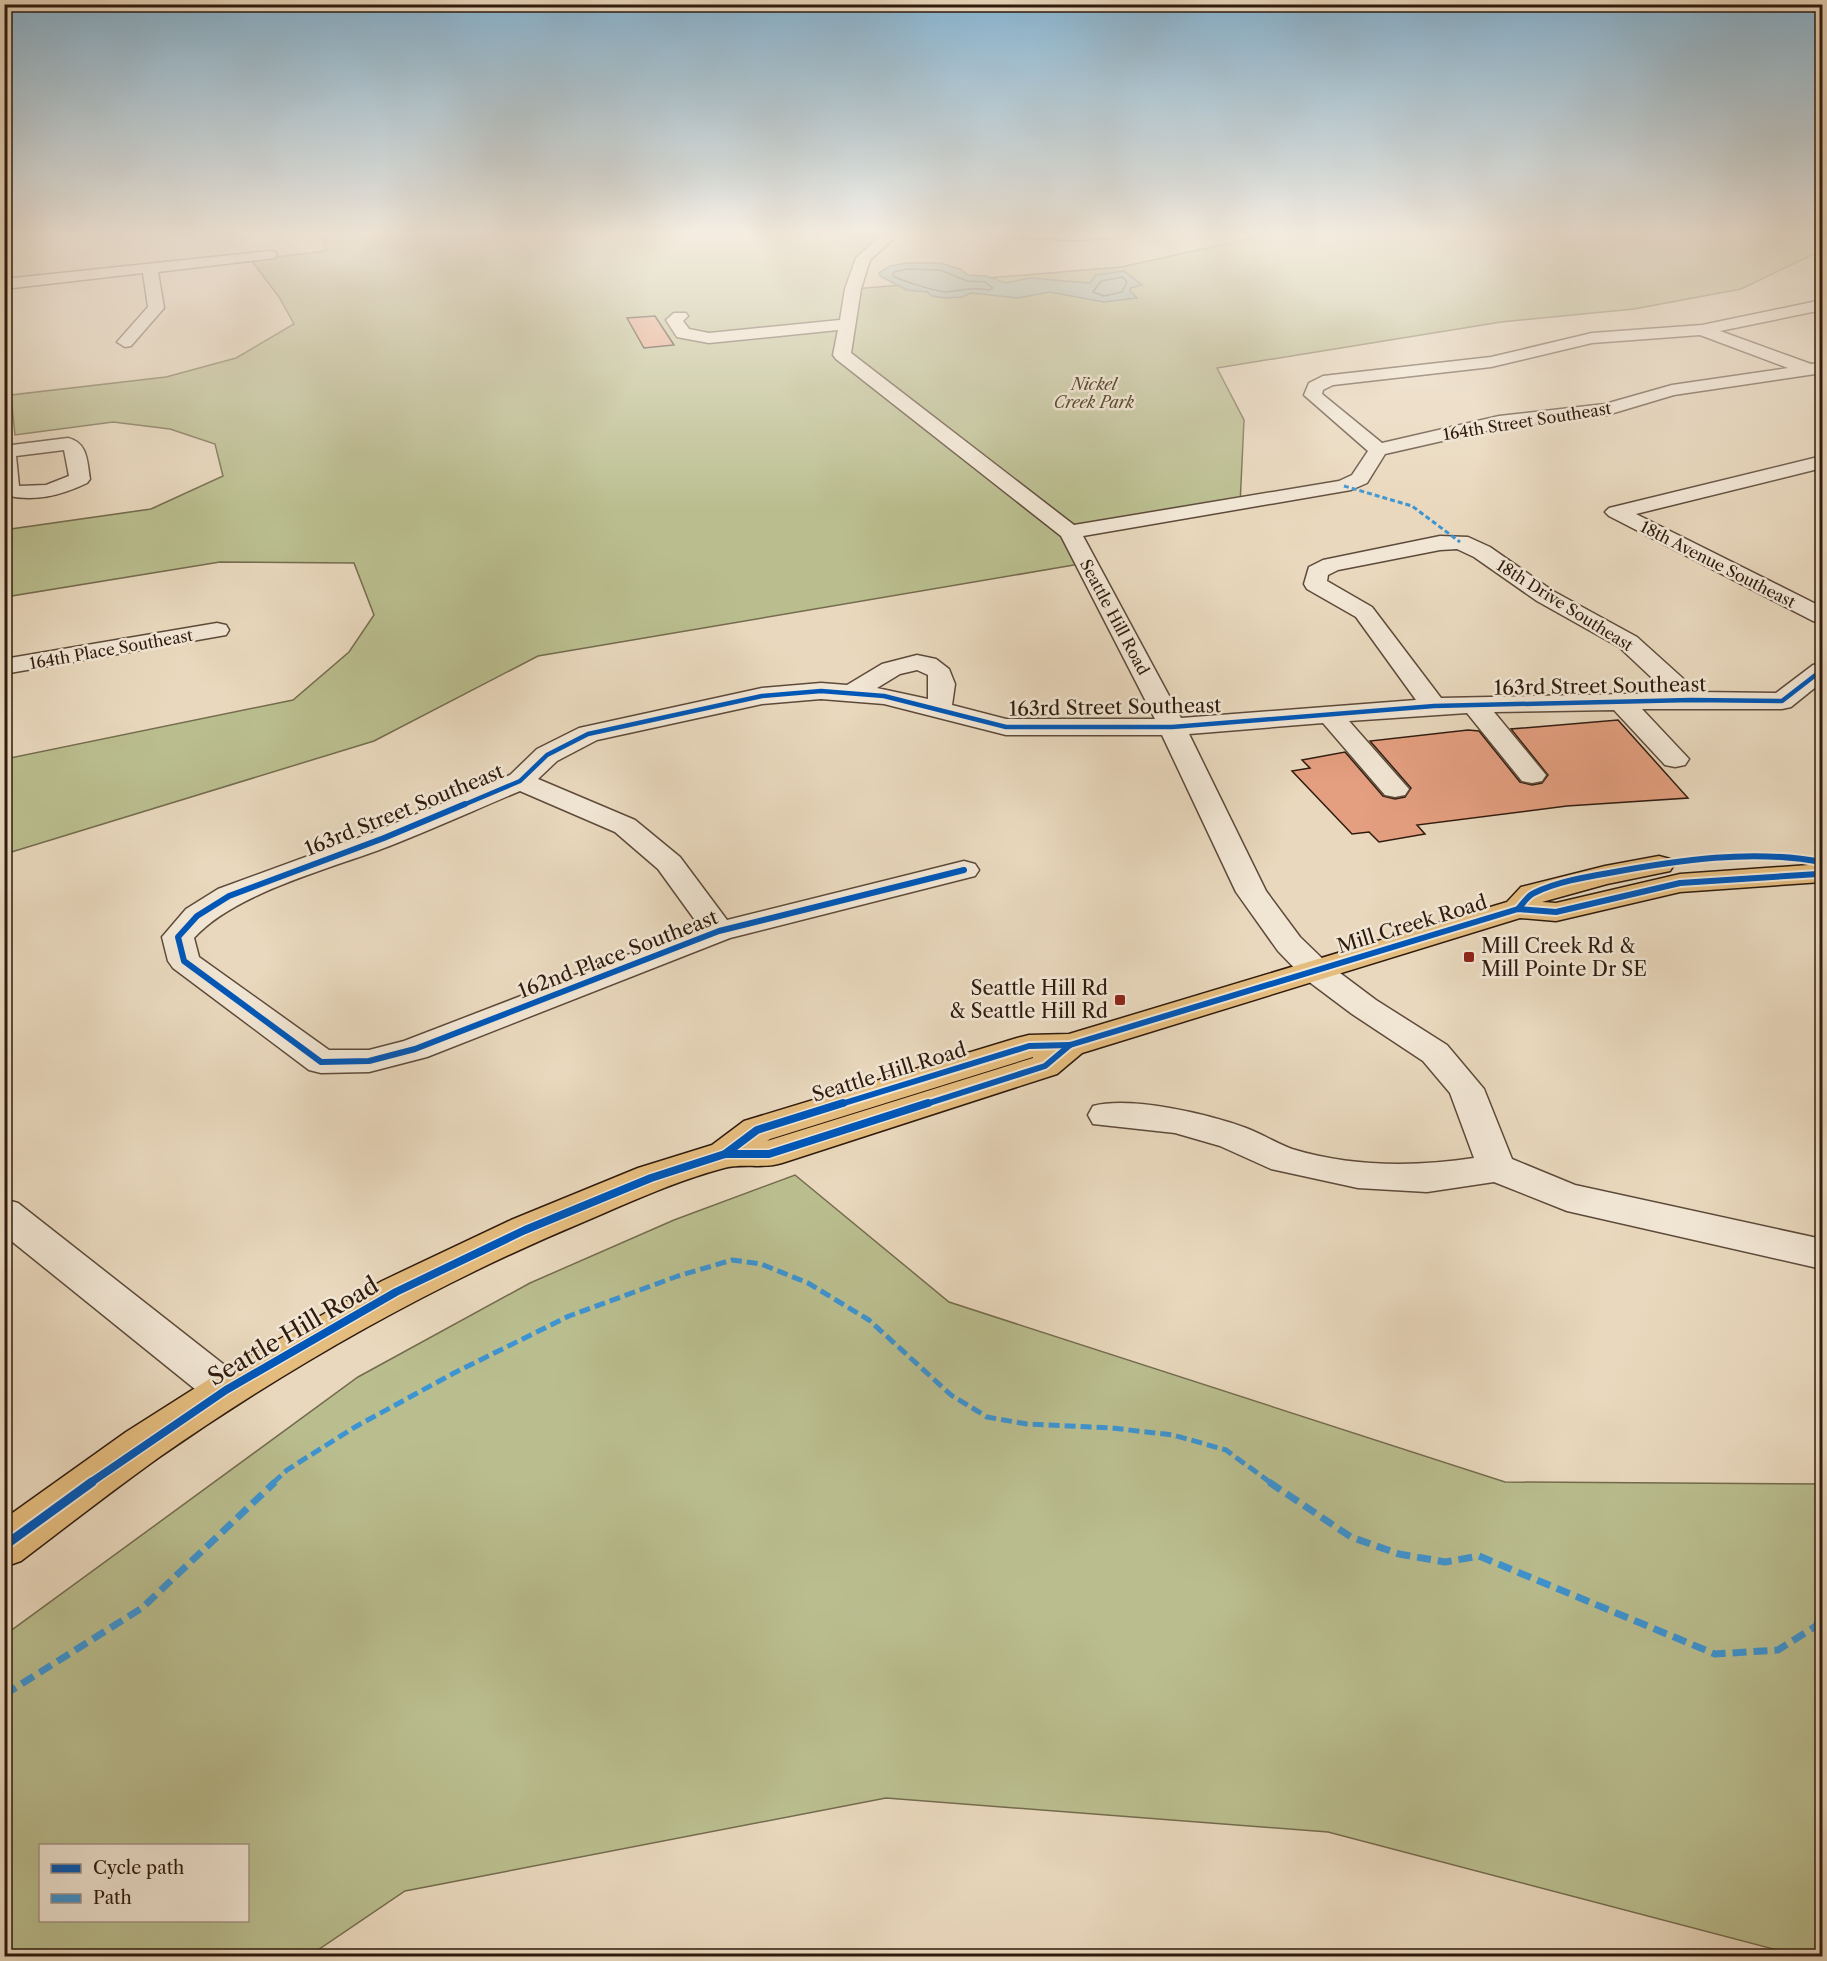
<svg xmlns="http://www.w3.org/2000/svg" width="1827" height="1961" font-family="'Libre Caslon Text',serif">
  <rect width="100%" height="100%" fill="#e9d8bd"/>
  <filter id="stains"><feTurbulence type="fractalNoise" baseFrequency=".00333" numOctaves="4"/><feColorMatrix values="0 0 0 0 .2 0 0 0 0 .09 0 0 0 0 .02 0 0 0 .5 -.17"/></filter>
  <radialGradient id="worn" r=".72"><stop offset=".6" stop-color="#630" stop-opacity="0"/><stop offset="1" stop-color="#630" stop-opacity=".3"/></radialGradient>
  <!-- green -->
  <g fill="#babe8f" stroke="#746c4e" stroke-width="1.5" fill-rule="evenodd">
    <polygon points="338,233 893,233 863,258 854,289 1121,267 1271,234 1817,233 1822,236 1822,250 1741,289 1634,309 1501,322 1217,368 1244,420 1240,505 1071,532 1086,563 538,656 374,741 5,854 5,759 293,700 349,652 374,615 354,563 220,562 5,597 4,530 151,509 223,476 215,444 170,429 113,422 15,435 11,395 166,377 236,358 294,324 279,297 251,260 326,251 323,239"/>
    <path d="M795 1175 949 1302 1505 1482 1822 1484V1956H1800L1328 1832 886 1798 405 1891 309 1956H5V1635L358 1377 530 1283 674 1220ZM40 1846H248V1920H40Z"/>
  </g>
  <!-- water -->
  <polygon fill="#98b9b5" stroke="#6e7a72" stroke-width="1.5" points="907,263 940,263 960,269 968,275 986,276 1005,283 1030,278 1090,283 1096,275 1124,271 1142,285 1130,288 1130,291 1137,298 1104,302 1050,292 1018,298 971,293 962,297 945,298 932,296 927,292 907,290 880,276 879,273 890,266"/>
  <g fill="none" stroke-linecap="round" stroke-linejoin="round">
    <!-- shore -->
    <g stroke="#646a62" stroke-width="1.5">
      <path d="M907 269 940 270 967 281 985 282 993 288 990 290C973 287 964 290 947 292 938 292 902 281 893 276L894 272Z"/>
      <polygon points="1123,277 1127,282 1122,292 1104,296 1093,292 1101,281"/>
    </g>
  </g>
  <!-- building -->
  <g fill="#e49f80" stroke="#2f1b0e" stroke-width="1.5">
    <polygon points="655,316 674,345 644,348 627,318"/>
    <polygon points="1618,720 1688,798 1567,806 1417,825 1425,834 1379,842 1369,832 1352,834 1292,771 1310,768 1302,760 1345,752 1383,796 1395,799 1405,797 1411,788 1370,741 1468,730 1479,731 1520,782 1532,785 1542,783 1548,775 1511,729"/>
  </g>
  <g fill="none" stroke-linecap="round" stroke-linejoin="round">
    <defs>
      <g id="minor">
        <path d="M884 233H900L870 260 861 289 851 353 1074 525 1339 481 1352 475 1368 451 1304 395 1309 383 1323 376 1491 357 1592 333 1702 325 1822 300V310L1720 331 1811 364 1822 363V373L1674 395 1607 415 1499 428 1385 454 1367 483 1351 490 1083 536 1181 718 1416 700 1356 617 1307 589 1304 584 1309 567 1323 560 1440 536 1468 537 1490 547 1553 591 1637 637 1698 692 1776 693 1813 665 1822 663V682L1791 707 1782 709H1642L1689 759 1685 765 1675 767 1665 765 1614 710 1494 712 1546 775 1542 781 1532 783 1522 781 1467 713 1349 721 1409 789 1405 795 1395 797 1385 795 1323 723 1189 734 1266 891 1300 937 1328 964 1376 1000 1447 1045 1484 1089 1512 1159 1575 1185 1822 1239V1269L1567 1211 1494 1182 1427 1192 1358 1188 1271 1169 1220 1146 1175 1133 1093 1124 1088 1115 1093 1106C1131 1096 1208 1114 1246 1128 1262 1134 1276 1143 1292 1149 1351 1167 1415 1167 1474 1158L1450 1093 1423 1061 1352 1014 1304 978 1278 951 1236 892 1162 735H1006L884 704 821 699 762 704 597 740 557 761 538 779 635 820 680 857 727 920 964 861 975 864 979 870 975 876 730 938 427 1057 369 1072 321 1073 309 1070 173 968 168 961 162 937 186 909 218 889 374 832 510 775 537 749 579 728 762 688 821 683 847 685 882 664 917 655 936 659 949 669 955 684 952 705 1006 719H1155L1061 536 836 359 833 355 838 330 709 343 677 337 666 320 674 313H686L688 316 683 321 689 329 709 333 840 320 845 289 856 258ZM1700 335 1788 368 1672 385 1605 404 1499 416 1382 443 1322 394 1323 390 1333 385 1491 367 1592 343ZM1457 549 1474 557 1537 601 1619 647 1668 693 1441 698 1372 607 1327 581 1328 575 1338 570 1440 550ZM917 670 928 675V699L877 688 900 674ZM520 791 615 832 658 869 700 927 404 1041 369 1050H329L199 957 194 938C235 892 334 868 392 845 435 828 477 809 520 791Z"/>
        <polygon points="1002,233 1131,233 1124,237 1076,240 1009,237"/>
        <polygon points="270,251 275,252 277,255 275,258 158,272 164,308 131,346 125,347 117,342 148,307 143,273 4,289 4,279"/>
        <path d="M68 438C88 443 87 461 90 479L87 483C60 496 34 502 4 495V446ZM64 450 69 476 46 485 19 486 16 456Z"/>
        <polygon points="1822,456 1822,468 1636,514 1822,607 1822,623 1813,621 1609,516 1605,512 1609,508"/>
        <polygon points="217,623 226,625 229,630 226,635 4,674 4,659"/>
        <polygon points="4,1199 18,1203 241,1378 248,1390 241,1402 226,1408 211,1402 4,1235"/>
      </g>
      <path id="major" d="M1659 856 1670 859 1674 865 1670 871 1607 884 1542 902 1556 903 1680 874 1809 865 1822 861V882L1680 892 1556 921 1520 918 1082 1053 1057 1074 782 1163C763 1169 743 1163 724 1168 675 1181 628 1203 581 1223 433 1285 290 1366 158 1458 112 1491 67 1526 21 1561L4 1567V1519L126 1432 211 1378 382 1281 511 1220 638 1168 712 1145 744 1121 1017 1038 1029 1035 1069 1034 1507 902 1521 887 1605 866ZM1033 1057V1058L767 1141 770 1139Z"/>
    </defs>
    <!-- minor casing -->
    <use href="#minor" stroke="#5e4a3a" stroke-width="3"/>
    <!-- major casing -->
    <use href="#major" stroke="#2f1b0e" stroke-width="3"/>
    <!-- minor -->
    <use href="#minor" fill="#f1e6d4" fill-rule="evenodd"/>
    <!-- major -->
    <use href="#major" fill="#e4bc7e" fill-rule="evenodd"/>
    <!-- quiet-far2 -->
    <polyline stroke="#3d94d2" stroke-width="3" stroke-dasharray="5 3" stroke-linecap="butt" points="1344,486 1412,506 1460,542"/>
    <!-- quiet-far1 -->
    <polyline stroke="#3d94d2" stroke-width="5" stroke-dasharray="11 5" stroke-linecap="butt" points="273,1483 287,1470 355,1427 454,1373 569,1316 678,1276 732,1260 761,1264 808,1283 869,1320 951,1395 987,1417 1027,1424 1112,1428 1173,1435 1226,1450 1271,1483"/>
    <!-- quiet -->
    <g stroke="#3d94d2" stroke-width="7" stroke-dasharray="14 7" stroke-linecap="butt">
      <polyline points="1269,1482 1351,1537 1399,1554 1445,1562 1479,1556 1715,1654 1778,1650 1816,1626 1822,1612"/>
      <polyline points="4,1695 142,1608 275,1482"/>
    </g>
    <defs>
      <polyline id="cycleway-far3" points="461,806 520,781 547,755 588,734 762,696 821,691 884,696 1006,727 1172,727 1434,706 1691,700 1782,701 1822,670"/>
      <g id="cycleway-far2">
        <polyline points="465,804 384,838 229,896 197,916 178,937 184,961 321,1062 369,1061 415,1049 719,931 964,870"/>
        <path d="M1518 909C1523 904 1527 896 1534 893 1556 882 1585 877 1609 873 1678 860 1752 849 1822 862"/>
        <polyline points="838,1105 1029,1046 1070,1045 1518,909 1556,912 1680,883 1818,874 1822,870"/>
        <polyline points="923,1105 1045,1066 1070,1045"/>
      </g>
      <g id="cycleway-far1">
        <polyline points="725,1154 757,1130 843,1103"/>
        <polyline points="90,1483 226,1390 396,1292 525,1230 651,1178 725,1154 769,1154 928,1103"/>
      </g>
      <polyline id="cycleway" points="4,1546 92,1482"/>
    </defs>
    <!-- cycleway-far3 casing -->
    <use href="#cycleway-far3" stroke="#f1e6d4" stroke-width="8"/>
    <!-- cycleway-far2 casing -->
    <use href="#cycleway-far2" stroke="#f1e6d4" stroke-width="10"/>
    <!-- cycleway-far1 casing -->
    <use href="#cycleway-far1" stroke="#f1e6d4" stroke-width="11"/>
    <!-- cycleway casing -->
    <use href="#cycleway" stroke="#f1e6d4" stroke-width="13"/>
    <!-- cycleway-far3 -->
    <use href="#cycleway-far3" stroke="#0057b8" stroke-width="4.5"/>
    <!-- cycleway-far2 -->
    <use href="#cycleway-far2" stroke="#0057b8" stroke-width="6"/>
    <!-- cycleway-far1 -->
    <use href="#cycleway-far1" stroke="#0057b8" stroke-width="8"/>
    <!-- cycleway -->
    <use href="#cycleway" stroke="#0057b8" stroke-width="9"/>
  </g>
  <!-- sky -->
  <linearGradient id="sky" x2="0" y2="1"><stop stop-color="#88b6d4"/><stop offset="0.46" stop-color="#f5ede1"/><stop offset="1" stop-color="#f5ede1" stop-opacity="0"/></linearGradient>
  <rect width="1827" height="508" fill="url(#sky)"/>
  <!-- markers -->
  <g fill="#8f2418" stroke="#f1e6d4" stroke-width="2">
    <rect x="1463" y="951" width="12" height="12" rx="3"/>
    <rect x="1114" y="994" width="12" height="12" rx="3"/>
  </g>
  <g text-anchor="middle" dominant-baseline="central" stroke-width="5" stroke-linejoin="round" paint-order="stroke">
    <!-- far-park labels -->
    <g font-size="16" font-style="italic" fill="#594c35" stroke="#f1e6d4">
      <text x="1094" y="384">Nickel<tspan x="1094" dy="18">Creek Park</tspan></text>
    </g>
    <!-- far-street labels -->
    <g font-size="16" fill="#2f1b0e" stroke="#f1e6d4">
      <text transform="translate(1527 421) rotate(-9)">164th Street Southeast</text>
      <text transform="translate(1718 564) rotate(27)">18th Avenue Southeast</text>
      <text transform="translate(1565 605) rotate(32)">18th Drive Southeast</text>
      <text transform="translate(1115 617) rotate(62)">Seattle Hill Road</text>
      <text transform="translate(111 649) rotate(-10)">164th Place Southeast</text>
    </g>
    <!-- street labels -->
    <g font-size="20" fill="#2f1b0e" stroke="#f1e6d4">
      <text transform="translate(1600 686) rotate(-1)">163rd Street Southeast</text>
      <text transform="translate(1115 707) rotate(-1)">163rd Street Southeast</text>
      <text transform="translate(404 810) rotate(-22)">163rd Street Southeast</text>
      <text transform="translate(1412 924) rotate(-17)">Mill Creek Road</text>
      <text transform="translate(618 954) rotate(-21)">162nd Place Southeast</text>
      <text transform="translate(889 1072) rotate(-17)">Seattle Hill Road</text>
    </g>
    <!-- poi labels -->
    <g font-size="20" fill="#2f1b0e" stroke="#f1e6d4" text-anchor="start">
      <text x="1481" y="946">Mill Creek Rd &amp;<tspan x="1481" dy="23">Mill Pointe Dr SE</tspan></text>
      <text x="1108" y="988" text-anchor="end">Seattle Hill Rd<tspan x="1108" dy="23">&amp; Seattle Hill Rd</tspan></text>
    </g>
    <!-- near-street labels -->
    <g font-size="24" fill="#2f1b0e" stroke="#f1e6d4">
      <text transform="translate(293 1331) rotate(-30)">Seattle Hill Road</text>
    </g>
  </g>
  <!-- margin -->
  <rect width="1827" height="1961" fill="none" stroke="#e9d8bd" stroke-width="24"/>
  <rect x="6" y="6" width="1815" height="1949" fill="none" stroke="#2f1b0e" stroke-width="3"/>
  <rect x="12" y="12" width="1803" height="1937" fill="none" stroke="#2f1b0e" stroke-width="1.5"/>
  <!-- legend -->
  <rect x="39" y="1844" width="210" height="78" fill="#f1e6d4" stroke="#a39585" stroke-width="1.5"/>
  <rect x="51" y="1864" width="30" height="9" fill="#0057b8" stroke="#a39585" stroke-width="1.5"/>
  <text x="93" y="1874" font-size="18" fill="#2f1b0e">Cycle path</text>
  <rect x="51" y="1894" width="30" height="9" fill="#3d94d2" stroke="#a39585" stroke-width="1.5"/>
  <text x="93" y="1904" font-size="18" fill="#2f1b0e">Path</text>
  <rect width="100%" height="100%" filter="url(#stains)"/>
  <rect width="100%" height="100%" fill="url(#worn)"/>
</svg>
